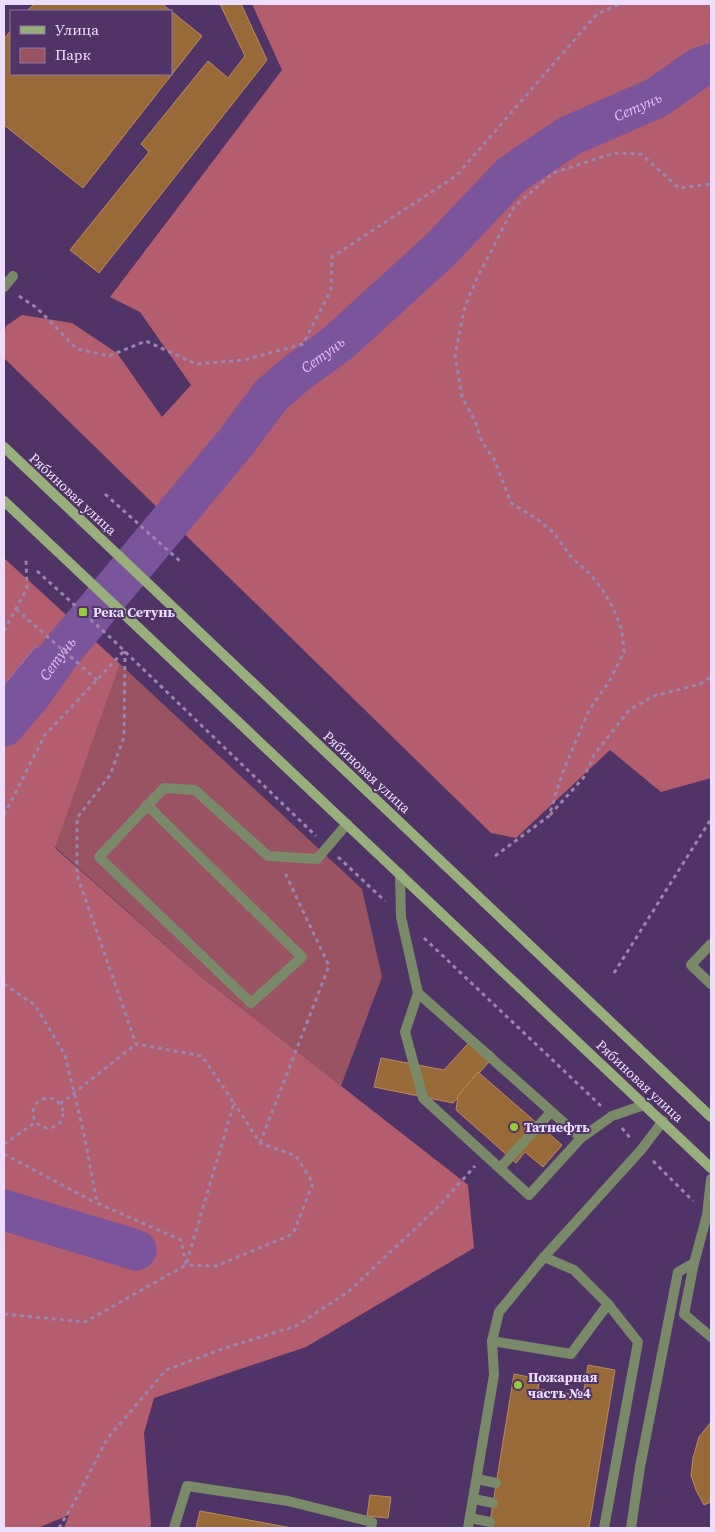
<svg xmlns="http://www.w3.org/2000/svg" width="715" height="1532" font-family="'Source Serif 4',serif">
  <rect width="100%" height="100%" fill="#503467"/>
  <!-- green -->
  <polygon fill="#9a5362" points="120,664 362,889 382,977 341,1086 200,976 55,847"/>
  <!-- forest -->
  <g fill="#b35d6f">
    <polygon points="252,4 711,4 711,778 661,792 610,750 516,838 491,833 4,358 4,336 6,326 22,315 72,323 117,353 162,417 191,385 140,312 110,297 282,70"/>
    <polygon points="4,558 120,664 55,848 200,976 468,1185 474,1248 306,1347 154,1398 144,1433 151,1525 150,1528 64,1528 69,1515 38,1528 4,1528 4,746 63,669 36,646 4,685"/>
  </g>
  <!-- water -->
  <polygon fill="#7a559b" stroke="#9d7eb9" points="36,646 63,669 4,746 4,685"/>
  <g fill="none" stroke-linecap="round" stroke-linejoin="round">
    <!-- river -->
    <g stroke="#7a559b" stroke-width="41">
      <path id="s1" d="M4 726 33 692 57 657 236 442 271 395 298 372 338 343 441 249 511 175 569 136 656 98 699 68 711 64"/>
      <polyline points="4,1210 136,1250"/>
    </g>
  </g>
  <!-- building -->
  <g fill="#986a37" stroke="#bb8b58">
    <polygon points="34,4 162,4 171,11 27,11"/>
    <polygon points="220,4 241,4 267,60 99,273 70,250 149,152 141,144 208,61 228,78 245,56"/>
    <polygon points="171,11 202,36 83,188 4,125 4,39 11,30 11,74 171,74"/>
    <polygon points="474,1037 495,1055 453,1103 374,1087 381,1058 444,1070"/>
    <polygon points="478,1072 562,1145 543,1167 525,1152 516,1163 456,1110 458,1096"/>
    <polygon points="588,1365 615,1370 589,1528 489,1528 514,1374 540,1379 538,1389 583,1396"/>
    <polygon points="711,1422 711,1502 704,1505 696,1490 691,1475 693,1458 699,1437"/>
    <polygon points="370,1495 391,1497 388,1518 367,1516"/>
    <polygon points="200,1511 292,1528 196,1528"/>
  </g>
  <g fill="none" stroke-linecap="round" stroke-linejoin="round">
    <!-- path -->
    <g stroke="#9b84ae" stroke-width="3" stroke-dasharray="4 4" stroke-linecap="butt">
      <polyline points="19,296 37,308 77,349 109,356 146,341 196,364 244,360 303,344 331,290 332,257 456,176 597,14 620,4"/>
      <polyline points="105,494 182,563"/>
      <polyline points="37,571 113,640 316,836"/>
      <polyline points="16,609 97,680"/>
      <polyline points="4,631 27,588 26,559"/>
      <polyline points="4,815 45,735 124,651"/>
      <polyline points="550,815 584,777 594,755 629,710 654,696 700,684 711,677"/>
      <polyline points="495,856 549,816 562,774 589,710 610,680 624,652 622,630 613,608 602,589 590,574 571,557 553,532 537,519 511,503 494,459 482,442 475,421 462,397 455,355 465,306 479,274 514,207 553,173 614,153 641,154 679,188 711,184"/>
      <polyline points="338,857 385,901"/>
      <polyline points="424,938 601,1106"/>
      <polyline points="614,973 711,819"/>
      <polyline points="4,984 35,1005 65,1055 84,1134 97,1203 181,1240 186,1265 216,1266 293,1234 313,1183 296,1156 260,1143 234,1103"/>
      <circle cx="48" cy="1113" r="15"/>
      <polyline points="60,1104 136,1044"/>
      <polyline points="622,1128 631,1139"/>
      <polyline points="260,1143 329,966 285,873"/>
      <polyline points="4,1144 36,1122"/>
      <polyline points="4,1154 96,1203"/>
      <polyline points="653,1161 693,1201"/>
      <polyline points="4,1314 85,1322 186,1265 234,1103 202,1056 136,1044 77,875 77,818 110,775 124,737 125,651"/>
      <polyline points="59,1528 77,1497 107,1439 166,1370 225,1348 296,1326 348,1292 438,1207 475,1166"/>
    </g>
    <!-- service -->
    <g stroke="#7a8968" stroke-width="10">
      <polyline points="4,287 13,276"/>
      <polyline points="147,805 302,957 251,1003 99,857 164,788 195,790 268,856 317,859 347,824"/>
      <polyline points="400,874 401,917 418,993 581,1138 612,1116 644,1105"/>
      <polyline points="711,944 691,965 711,984"/>
      <polyline points="418,993 405,1032 423,1098 529,1195 581,1138"/>
      <polyline points="500,1168 551,1112"/>
      <polyline points="711,1179 707,1215 694,1263 684,1314 711,1337"/>
      <polyline points="492,1341 571,1354 608,1304 574,1270 544,1257"/>
      <polyline points="477,1479 496,1483"/>
      <polyline points="474,1499 493,1503"/>
      <polyline points="470,1518 490,1522"/>
      <polyline points="174,1528 187,1486 288,1501 372,1522 371,1528"/>
      <polyline points="468,1528 494,1375 492,1341 499,1312 544,1257 641,1150 663,1121"/>
      <polyline points="604,1528 638,1342 608,1304"/>
      <polyline points="631,1528 640,1467 678,1272 694,1263"/>
    </g>
    <!-- secondary -->
    <g stroke="#99af7b" stroke-width="10">
      <polyline points="4,447 711,1117"/>
      <polyline points="4,501 711,1168"/>
    </g>
  </g>
  <!-- markers -->
  <g fill="#97cc38" stroke="#503467" stroke-width="2">
    <rect x="78" y="607" width="10" height="10" rx="2.5"/>
    <circle cx="514" cy="1127" r="5"/>
    <circle cx="518" cy="1385" r="5"/>
  </g>
  <g text-anchor="middle" dominant-baseline="central" stroke-width="4" stroke-linejoin="round" paint-order="stroke">
    <!-- street labels -->
    <g font-size="14" fill="#eedefe" stroke="#503467">
      <text transform="translate(73 494) rotate(43)">Рябиновая улица</text>
      <text transform="translate(367 772) rotate(43)">Рябиновая улица</text>
      <text transform="translate(640 1081) rotate(43)">Рябиновая улица</text>
    </g>
    <!-- poi labels -->
    <g font-size="14" font-weight="bold" fill="#eedefe" stroke="#503467" text-anchor="start">
      <text x="93" y="612">Река Сетунь</text>
      <text x="524" y="1127">Татнефть</text>
      <text x="528" y="1377">Пожарная<tspan x="528" dy="16">часть №4</tspan></text>
    </g>
    <!-- water labels -->
    <g font-size="15" font-style="italic" fill="#dfc2fc" stroke="#503467">
      <text stroke="none"><textPath href="#s1" startOffset="896">Сетунь</textPath></text>
      <text stroke="none"><textPath href="#s1" startOffset="491">Сетунь</textPath></text>
      <text stroke="none"><textPath href="#s1" startOffset="86">Сетунь</textPath></text>
    </g>
  </g>
  <!-- border -->
  <rect width="715" height="1532" fill="none" stroke="#eedefe" stroke-width="10"/>
  <!-- legend -->
  <rect x="10" y="10" width="162" height="65" fill="#503467" stroke="#8f78a3"/>
  <rect x="20" y="26" width="25" height="8" fill="#99af7b" stroke="#8f78a3"/>
  <text x="55" y="35" font-size="15" fill="#eedefe">Улица</text>
  <rect x="20" y="48" width="25" height="15" fill="#9a5362" stroke="#8f78a3"/>
  <text x="55" y="60" font-size="15" fill="#eedefe">Парк</text>
</svg>
